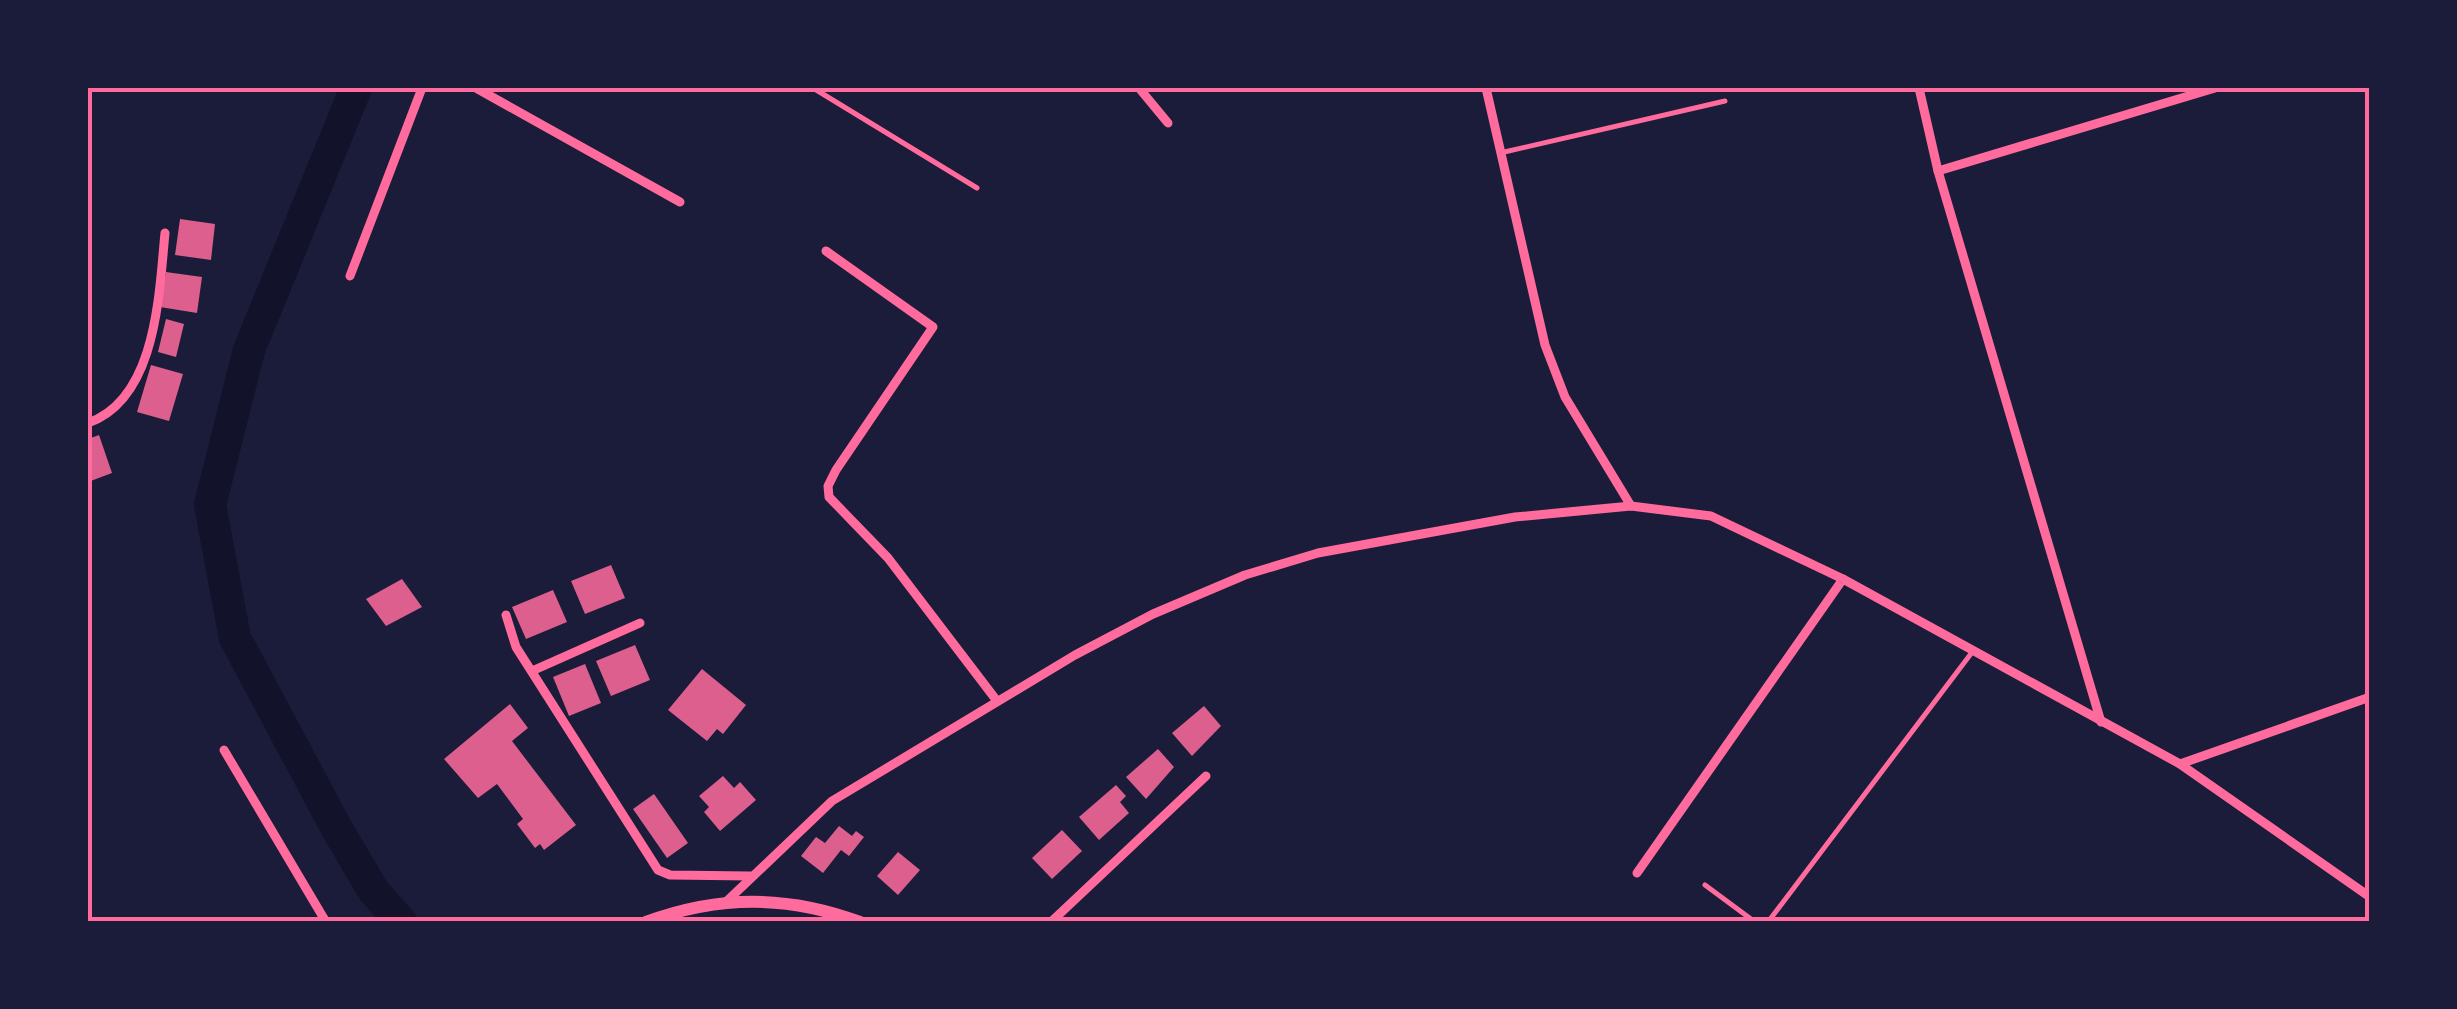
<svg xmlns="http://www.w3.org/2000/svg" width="2457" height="1009" font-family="Karla,sans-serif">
  <rect width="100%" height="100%" fill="#1b1b3a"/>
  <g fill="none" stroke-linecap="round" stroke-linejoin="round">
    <!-- river -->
    <polyline stroke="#12122b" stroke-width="32" points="356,88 249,350 210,505 235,638 337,829 373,890 401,922"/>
  </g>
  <!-- building -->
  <g fill="#dd5f8e">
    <polygon points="180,219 215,224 211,260 175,255"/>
    <polygon points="166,272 202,277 197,313 160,307"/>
    <polygon points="166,319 184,324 176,357 158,352"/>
    <polygon points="151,365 183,374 169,421 137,412"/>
    <polygon points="99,435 112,473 88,482 88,439"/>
    <polygon points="611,565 625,598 585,614 571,581"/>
    <polygon points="402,579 422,607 386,626 366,599"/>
    <polygon points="553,590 567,622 526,639 512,607"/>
    <polygon points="635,645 650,680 611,696 596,661"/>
    <polygon points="585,664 601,703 569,716 553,677"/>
    <polygon points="702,669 746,705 723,734 717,729 707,741 668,710"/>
    <polygon points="510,704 528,728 512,741 576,825 544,850 540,844 535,848 517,824 523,819 497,784 478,798 444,759"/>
    <polygon points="1204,706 1221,726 1192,756 1172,733"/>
    <polygon points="1158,749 1174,767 1146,799 1126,777"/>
    <polygon points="723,776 734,788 740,782 756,800 720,831 704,812 709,807 699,796"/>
    <polygon points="1116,785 1126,796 1120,802 1129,813 1099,840 1079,817"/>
    <polygon points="654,794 688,843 667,858 633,809"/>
    <polygon points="839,826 852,836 856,831 864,837 849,856 841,850 823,873 801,856 816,837 825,843"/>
    <polygon points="1062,830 1082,851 1052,879 1032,858"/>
    <polygon points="898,852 920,870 898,895 877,876"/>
  </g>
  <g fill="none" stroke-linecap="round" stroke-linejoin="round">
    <!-- service -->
    <g stroke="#ff6b9d" stroke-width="5">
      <polyline points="813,88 977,188"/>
      <polyline points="1500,153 1725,101"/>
      <polyline points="1705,885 1755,922"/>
      <polyline points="1768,922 1973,651"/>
    </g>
    <!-- minor -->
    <g stroke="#ff6b9d" stroke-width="9">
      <polyline points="476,88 680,202"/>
      <polyline points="1139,88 1168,123"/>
      <polyline points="1486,88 1545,345 1565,397 1631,506"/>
      <polyline points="1919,88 1938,171 2101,722"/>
      <polyline points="1938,171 2215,88"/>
      <polyline points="826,251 933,327 836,470 828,486 829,497 888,558 997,701"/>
      <polyline points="350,276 422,88"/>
      <path d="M88 423C157 399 159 293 165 233"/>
      <polyline points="506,615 516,647 658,870 670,875 750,876"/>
      <polyline points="532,671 640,623"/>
      <polyline points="224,750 326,922"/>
      <polyline points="2180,764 2370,697"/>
      <polyline points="1637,873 1843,579"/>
      <polyline points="727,901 832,801 1075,655 1153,614 1245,575 1318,553 1515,517 1631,506 1711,516 1843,579 2180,764 2370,897"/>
      <polyline points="1051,922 1206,776"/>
    </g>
    <!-- secondary -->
    <path stroke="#ff6b9d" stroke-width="12" d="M646 922C719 895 787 895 860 922"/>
  </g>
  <!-- border -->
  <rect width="2457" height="1009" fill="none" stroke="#1b1b3a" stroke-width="180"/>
  <rect x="90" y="90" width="2277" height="829" fill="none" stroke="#ff6b9d" stroke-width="4"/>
</svg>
